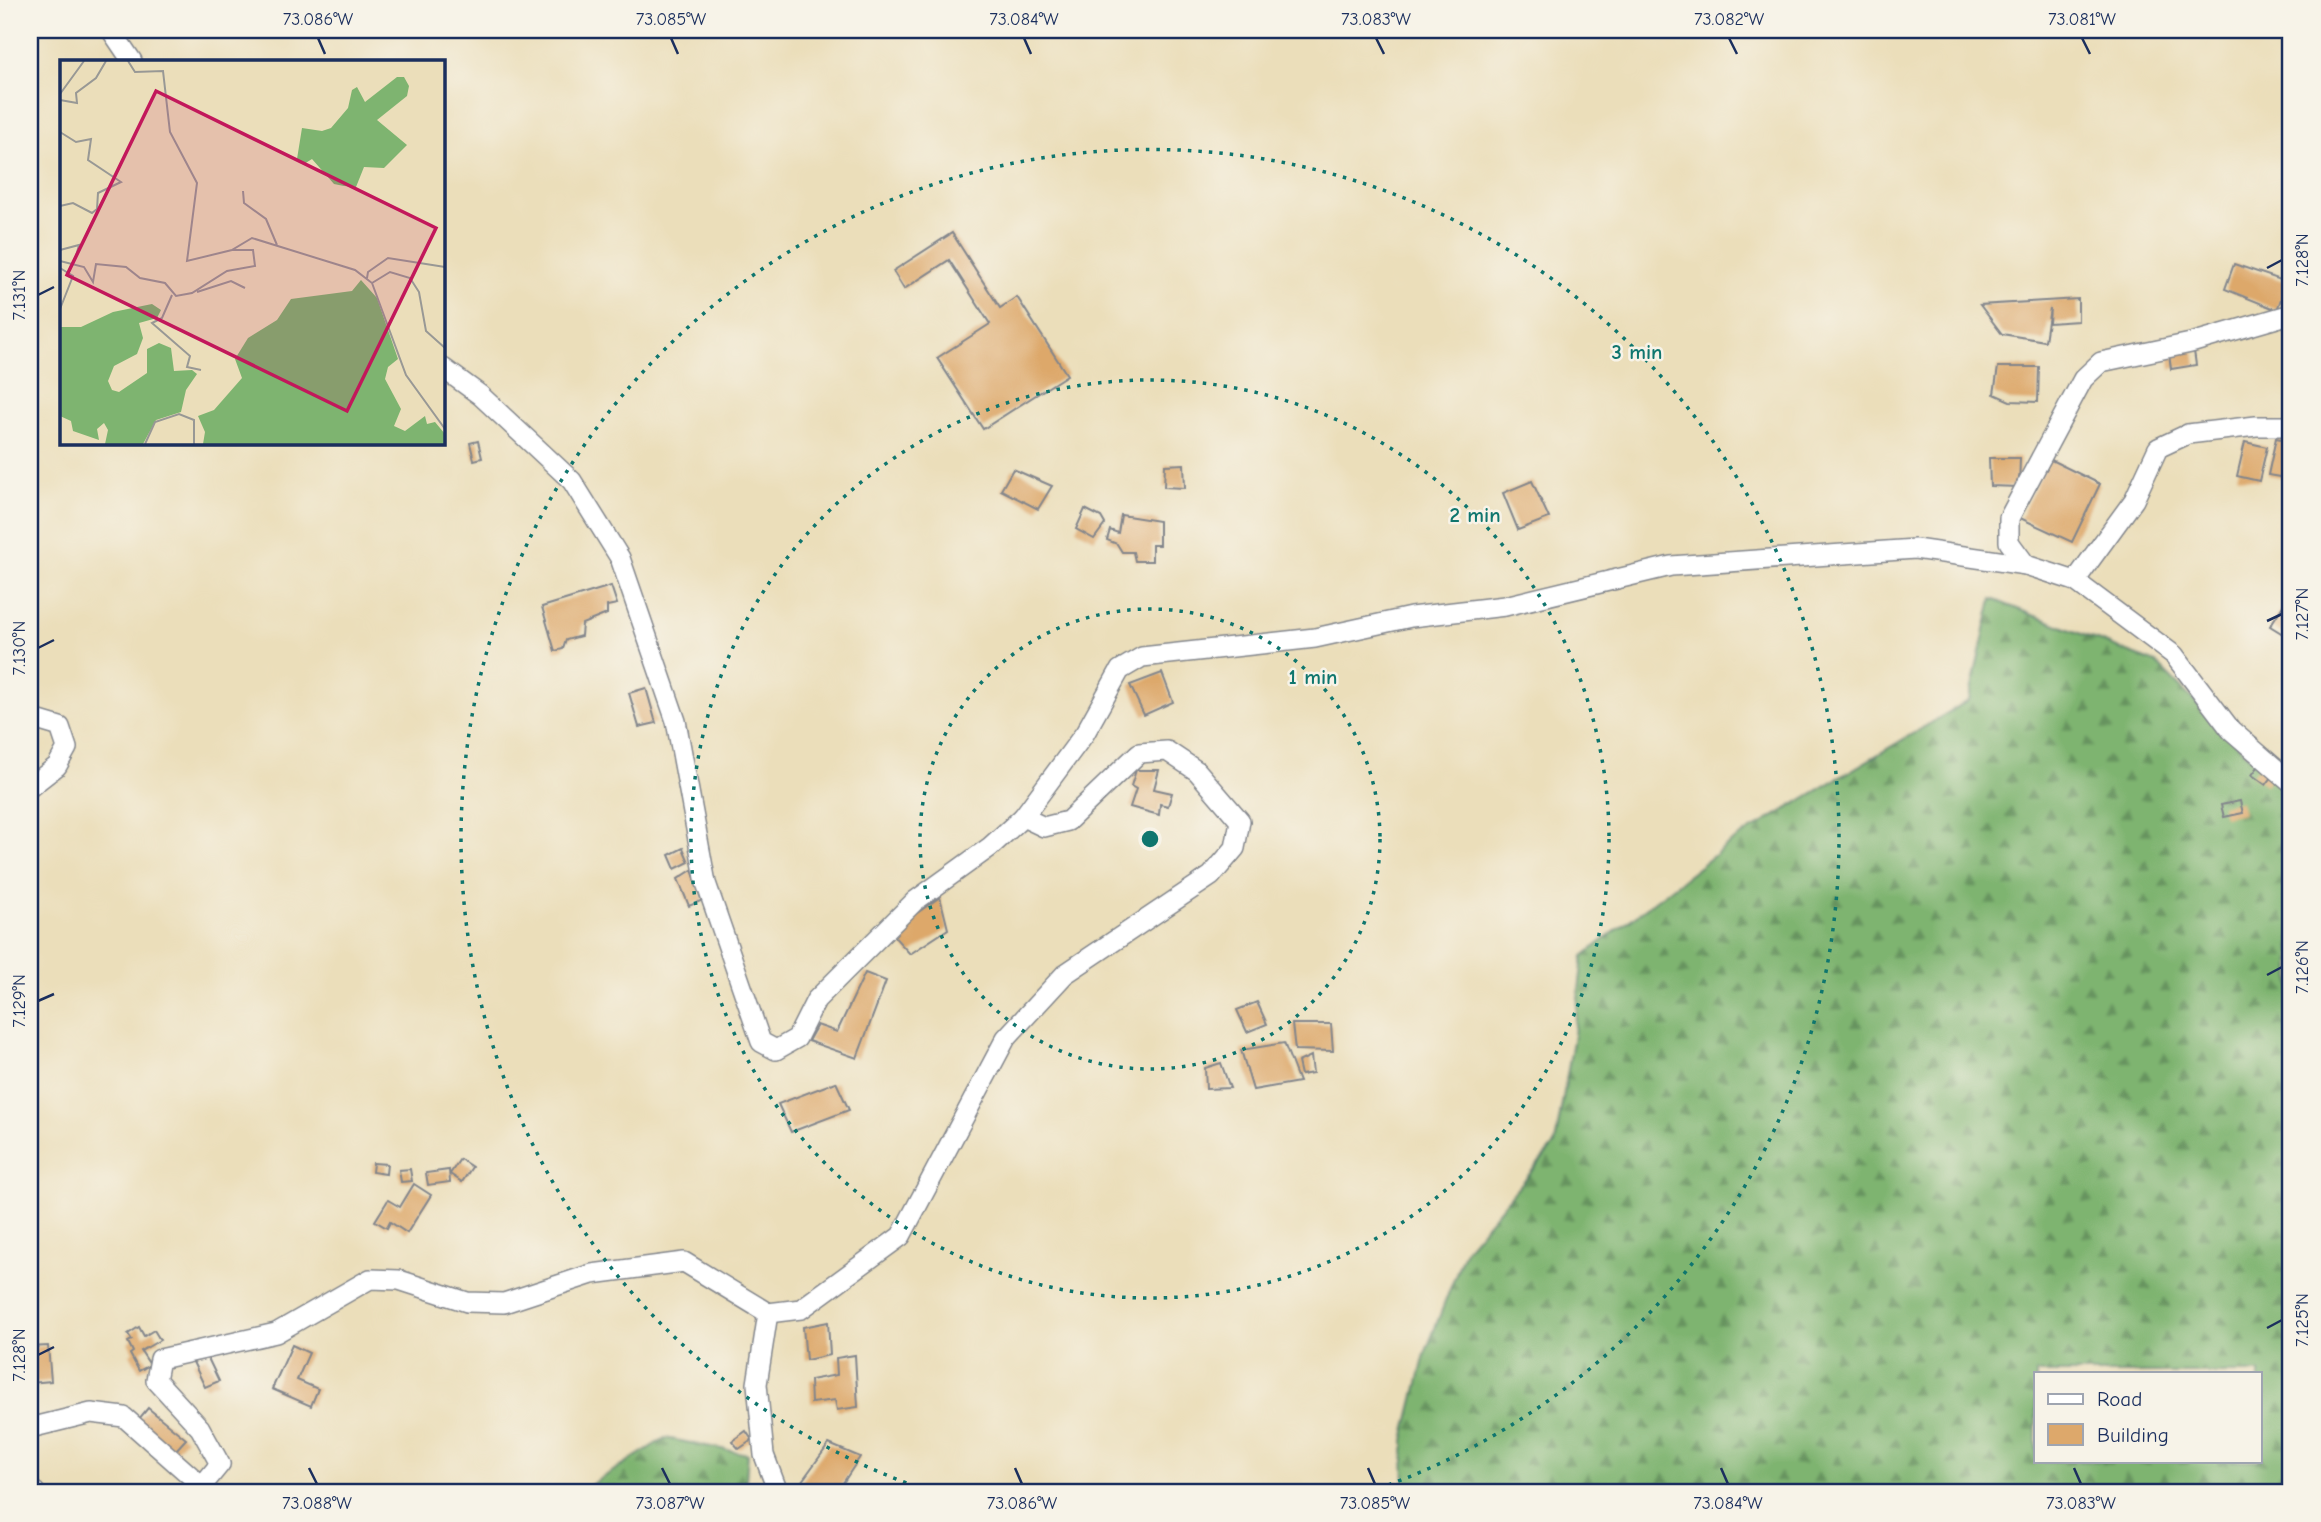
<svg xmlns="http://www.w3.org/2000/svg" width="2321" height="1522" font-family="'Comic Neue',sans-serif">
  <defs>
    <pattern id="forest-firs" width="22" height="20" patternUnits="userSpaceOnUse" patternTransform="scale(1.75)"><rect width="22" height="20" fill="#7eb470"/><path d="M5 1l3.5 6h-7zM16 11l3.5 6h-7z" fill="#66935f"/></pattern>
  </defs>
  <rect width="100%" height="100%" fill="#f7f3e8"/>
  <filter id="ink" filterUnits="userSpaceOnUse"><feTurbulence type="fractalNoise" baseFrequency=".0143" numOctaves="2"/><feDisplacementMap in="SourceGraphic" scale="14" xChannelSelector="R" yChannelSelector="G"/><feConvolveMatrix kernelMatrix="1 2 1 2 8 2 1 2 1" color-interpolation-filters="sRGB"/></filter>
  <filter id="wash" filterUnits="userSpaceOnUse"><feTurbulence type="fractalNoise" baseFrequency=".00686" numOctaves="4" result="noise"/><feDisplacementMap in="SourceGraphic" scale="28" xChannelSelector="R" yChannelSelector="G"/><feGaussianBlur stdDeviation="1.57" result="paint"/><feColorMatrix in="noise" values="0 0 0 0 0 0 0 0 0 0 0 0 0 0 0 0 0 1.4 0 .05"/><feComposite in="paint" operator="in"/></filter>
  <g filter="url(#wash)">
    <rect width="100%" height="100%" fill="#ebdeba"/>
    <!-- forest -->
    <g fill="url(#forest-firs)" stroke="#4c7267" stroke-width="2" fill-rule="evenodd">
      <path d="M1992 599 2156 663 2291 798V1492H1405L1404 1440 1425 1354 1465 1250 1555 1144 1574 1035 1583 956 1733 841 1969 700ZM2036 1373H2260V1461H2036Z"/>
      <polygon points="665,1438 748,1454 745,1492 580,1492"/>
    </g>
    <g id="blocks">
      <!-- building -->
      <g fill="#dda86b">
        <polygon points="952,233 1000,308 1017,297 1067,375 983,429 937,358 990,324 949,260 904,289 893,271"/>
        <polygon points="2234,264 2287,282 2277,310 2225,289"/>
        <polygon points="2078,299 2078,321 2049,323 2050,308 2045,341 2002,334 1980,305"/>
        <polygon points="2194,351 2196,365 2171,369 2169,354"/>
        <polygon points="1998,367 2039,367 2038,402 2010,401 1994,394"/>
        <polygon points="2276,438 2291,441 2291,479 2268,475"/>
        <polygon points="478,441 482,458 474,460 470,443"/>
        <polygon points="2245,442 2267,447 2259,481 2237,476"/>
        <polygon points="1989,458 2020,458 2019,487 1990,486"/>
        <polygon points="2049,459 2100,484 2072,542 2020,518"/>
        <polygon points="1184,464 1185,488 1164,487 1165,465"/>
        <polygon points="1013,469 1052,486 1038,509 1001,490"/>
        <polygon points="1532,481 1549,518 1518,530 1503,493"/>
        <polygon points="1085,509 1101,517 1105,524 1094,539 1076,529"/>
        <polygon points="1121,515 1159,521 1159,545 1152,545 1152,561 1135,561 1133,552 1122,552 1117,544 1107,540 1110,530 1118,533"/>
        <polygon points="611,586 617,604 607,606 607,614 582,624 581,636 566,640 563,649 555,651 542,607"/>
        <polygon points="2286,601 2291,604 2291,639 2270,626"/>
        <polygon points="1162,673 1173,702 1144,715 1130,685"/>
        <polygon points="646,688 656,723 639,727 629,693"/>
        <polygon points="2264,759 2278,769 2266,785 2252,775"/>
        <polygon points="1136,770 1159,770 1154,789 1172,793 1168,806 1160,804 1159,815 1130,807 1136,789 1131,786"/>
        <polygon points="2240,801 2243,813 2224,817 2221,805"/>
        <polygon points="683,848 689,862 675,869 669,855"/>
        <polygon points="692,870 703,900 689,906 678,879"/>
        <polygon points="940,897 948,929 910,954 890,932"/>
        <polygon points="865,973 886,981 857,1058 808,1041 817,1025 837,1032"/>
        <polygon points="1257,1002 1267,1024 1247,1032 1237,1010"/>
        <polygon points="1292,1024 1331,1024 1333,1051 1295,1050"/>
        <polygon points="1284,1043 1299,1082 1253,1090 1241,1050"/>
        <polygon points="1311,1056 1313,1073 1301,1075 1298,1062"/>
        <polygon points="1221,1063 1230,1088 1206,1089 1205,1068"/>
        <polygon points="836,1082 849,1110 791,1132 778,1104"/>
        <polygon points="460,1159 472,1167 462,1182 450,1174"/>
        <polygon points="373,1163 387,1164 386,1174 372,1172"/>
        <polygon points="410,1169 412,1181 401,1182 399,1170"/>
        <polygon points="449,1170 450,1182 428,1185 426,1173"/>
        <polygon points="414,1184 431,1195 407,1233 390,1222 387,1228 375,1221 388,1200 400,1207"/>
        <polygon points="828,1322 830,1355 806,1360 803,1327"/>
        <polygon points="139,1327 144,1336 154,1330 160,1340 141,1351 150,1365 139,1371 130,1354 133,1352 128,1342 132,1340 128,1334"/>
        <polygon points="292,1345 309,1353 297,1380 318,1389 311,1406 272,1389"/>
        <polygon points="48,1346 51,1381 30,1383 30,1347"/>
        <polygon points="855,1355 858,1407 837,1410 835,1400 811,1403 810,1380 837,1375 836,1358"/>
        <polygon points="207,1356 219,1381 205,1387 193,1362"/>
        <polygon points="148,1408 186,1439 175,1451 138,1420"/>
        <polygon points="746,1431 752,1440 739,1449 732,1441"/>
        <polygon points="829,1444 860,1457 837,1492 802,1492 808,1489 799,1485"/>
      </g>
    </g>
  </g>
  <g filter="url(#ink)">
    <use href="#blocks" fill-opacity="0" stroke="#83868c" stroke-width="2"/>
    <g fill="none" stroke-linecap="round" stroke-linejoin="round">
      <defs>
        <g id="minor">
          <polyline points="111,30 132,61"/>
          <polyline points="443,368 480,395 572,481 620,558 676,721 706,883 761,1042 776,1050 797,1038 816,1000 915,901 990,847 1023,817"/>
          <polyline points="2026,565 2009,542 2009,518 2083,379 2101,362 2191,343 2291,314"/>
          <polyline points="2075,581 2134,500 2158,448 2188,434 2256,426 2291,426"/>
          <polyline points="30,718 60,727 67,748 57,766 30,787"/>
          <polyline points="768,1313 757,1384 764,1455 778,1492"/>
          <polyline points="30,1428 91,1413 124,1417 202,1486 220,1464 200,1428 156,1380 160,1359 276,1333 370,1279 399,1280 467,1302 504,1303 592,1274 684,1262 768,1313 801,1309 901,1236 1006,1038 1065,974 1211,876 1235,848 1240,821 1197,771 1167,751 1139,753 1068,821 1044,827 1023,817 1085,733 1120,670 1142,657 1315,638 1411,617 1505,606 1671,566 1915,549 2026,565 2075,581 2174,655 2231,730 2291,782"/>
          <polyline points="30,1490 35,1492"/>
        </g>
      </defs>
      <!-- minor casing -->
      <use href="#minor" stroke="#83868c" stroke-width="22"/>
      <!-- minor -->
      <use href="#minor" stroke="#fff" stroke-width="19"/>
    </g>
  </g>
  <!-- ticks -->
  <path fill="none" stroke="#1b2f5e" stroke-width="2.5" d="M318 38 325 54M671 38 678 54M1024 38 1031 54M1376 38 1384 54M1729 38 1737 54M2082 38 2090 54M2267 268 2282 260M38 295 54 287M2267 621 2282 614M38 648 54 640M2267 975 2282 967M38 1001 54 994M2267 1328 2282 1320M38 1355 54 1347M309 1468 317 1484M662 1468 670 1484M1015 1468 1022 1484M1368 1468 1375 1484M1721 1468 1728 1484M2074 1468 2081 1484"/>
  <!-- distance rings -->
  <g fill="none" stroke="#0f766e" stroke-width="3.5" stroke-dasharray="3.5 7">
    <circle cx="1150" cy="839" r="230"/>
    <circle cx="1150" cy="839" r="459"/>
    <path d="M926 1490A689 689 0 1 1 1374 1490"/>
  </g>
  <!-- overview -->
  <g transform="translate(60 60)">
    <rect width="385" height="385" fill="#ebdeba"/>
    <path d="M337 17H344L349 26 347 36 317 60 347 85 324 108 304 107 296 127 284 126 274 124 252 99 244 104 237 99 242 68 262 71 271 68 288 48 292 30 297 27 305 42ZM301 220 317 238 338 299 328 307 325 319 341 349 334 366 345 371 365 356 367 364 375 362 385 374V384H143L145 372 138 356 154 350 182 318 175 299 188 278 217 260 231 239 292 231ZM92 244 101 250 97 258 79 263 83 278 77 294 54 306 48 321 52 330 59 332 87 313V289L99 283 111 288 114 311 132 310 137 314 126 330 121 352 96 360 83 384H45L48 370 44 363 37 369 39 380 13 371 11 361 0 356V267H21L53 252Z" fill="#7eb470"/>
    <path fill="none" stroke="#989895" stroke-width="2" d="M68 1 75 12 103 11 110 72 137 123 127 201 172 190M0 34 24 1M0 40 17 43 16 33 36 18 46 1M0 72 16 82 31 79 28 100 61 122 38 133 37 149 32 153 13 143 0 146M183 131 184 143 206 159 217 185M0 190 19 185 16 196M0 201 24 207 33 222 36 204 66 207 80 218 105 223 116 236 132 233 167 211 195 206 193 190H172L192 178 295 210 312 223 346 315 385 369M0 208 13 216 0 249M307 218 308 212 328 198 385 207M312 223 330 212 350 218 359 232 366 271 385 288M137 232 171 221 185 228M112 235 102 258 92 263 130 296 127 307 141 310M85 384 95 362 119 354 134 360V384"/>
    <path fill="#c2185b" fill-opacity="0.15" stroke="#c2185b" stroke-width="3.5" d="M96 31 376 168 287 351 7 215Z"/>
    <rect width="385" height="385" fill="none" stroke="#1b2f5e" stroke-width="3.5"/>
  </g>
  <circle cx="1150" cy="839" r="10" fill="#0f766e" stroke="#f7f3e8" stroke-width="3.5"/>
  <g font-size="21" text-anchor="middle" font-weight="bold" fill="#0f766e" stroke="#f7f3e8" stroke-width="5" stroke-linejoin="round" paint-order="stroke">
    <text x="1637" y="359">3 min</text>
    <text x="1475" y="522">2 min</text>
    <text x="1313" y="684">1 min</text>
  </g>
  <!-- margin -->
  <rect width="2321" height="1522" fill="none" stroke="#f7f3e8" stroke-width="77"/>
  <!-- legend -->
  <rect x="2034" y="1372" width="228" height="91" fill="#f7f3e8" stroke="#9fa5b1" stroke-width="2"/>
  <rect x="2048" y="1394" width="35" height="10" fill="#ffffff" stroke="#9fa5b1" stroke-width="2"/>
  <text x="2097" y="1406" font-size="21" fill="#1b2f5e">Road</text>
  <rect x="2048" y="1424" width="35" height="21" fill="#dda86b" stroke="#9fa5b1" stroke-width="2"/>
  <text x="2097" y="1442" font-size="21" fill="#1b2f5e">Building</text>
  <rect x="38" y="38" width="2244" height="1446" fill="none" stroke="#1b2f5e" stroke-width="2.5"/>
  <g font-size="18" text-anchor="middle" fill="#1b2f5e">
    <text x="318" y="25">73.086°W</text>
    <text x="671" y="25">73.085°W</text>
    <text x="1024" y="25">73.084°W</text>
    <text x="1376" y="25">73.083°W</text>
    <text x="1729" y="25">73.082°W</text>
    <text x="2082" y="25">73.081°W</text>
    <text transform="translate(2302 260) rotate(-90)" y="6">7.128°N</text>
    <text transform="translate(19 295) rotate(-90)" y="6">7.131°N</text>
    <text transform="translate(2302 614) rotate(-90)" y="6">7.127°N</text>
    <text transform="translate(19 648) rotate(-90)" y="6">7.130°N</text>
    <text transform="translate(2302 967) rotate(-90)" y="6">7.126°N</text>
    <text transform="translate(19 1001) rotate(-90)" y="6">7.129°N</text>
    <text transform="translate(2302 1320) rotate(-90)" y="6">7.125°N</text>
    <text transform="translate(19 1355) rotate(-90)" y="6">7.128°N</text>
    <text x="317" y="1509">73.088°W</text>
    <text x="670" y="1509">73.087°W</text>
    <text x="1022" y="1509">73.086°W</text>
    <text x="1375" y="1509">73.085°W</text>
    <text x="1728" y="1509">73.084°W</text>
    <text x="2081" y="1509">73.083°W</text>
  </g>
</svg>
